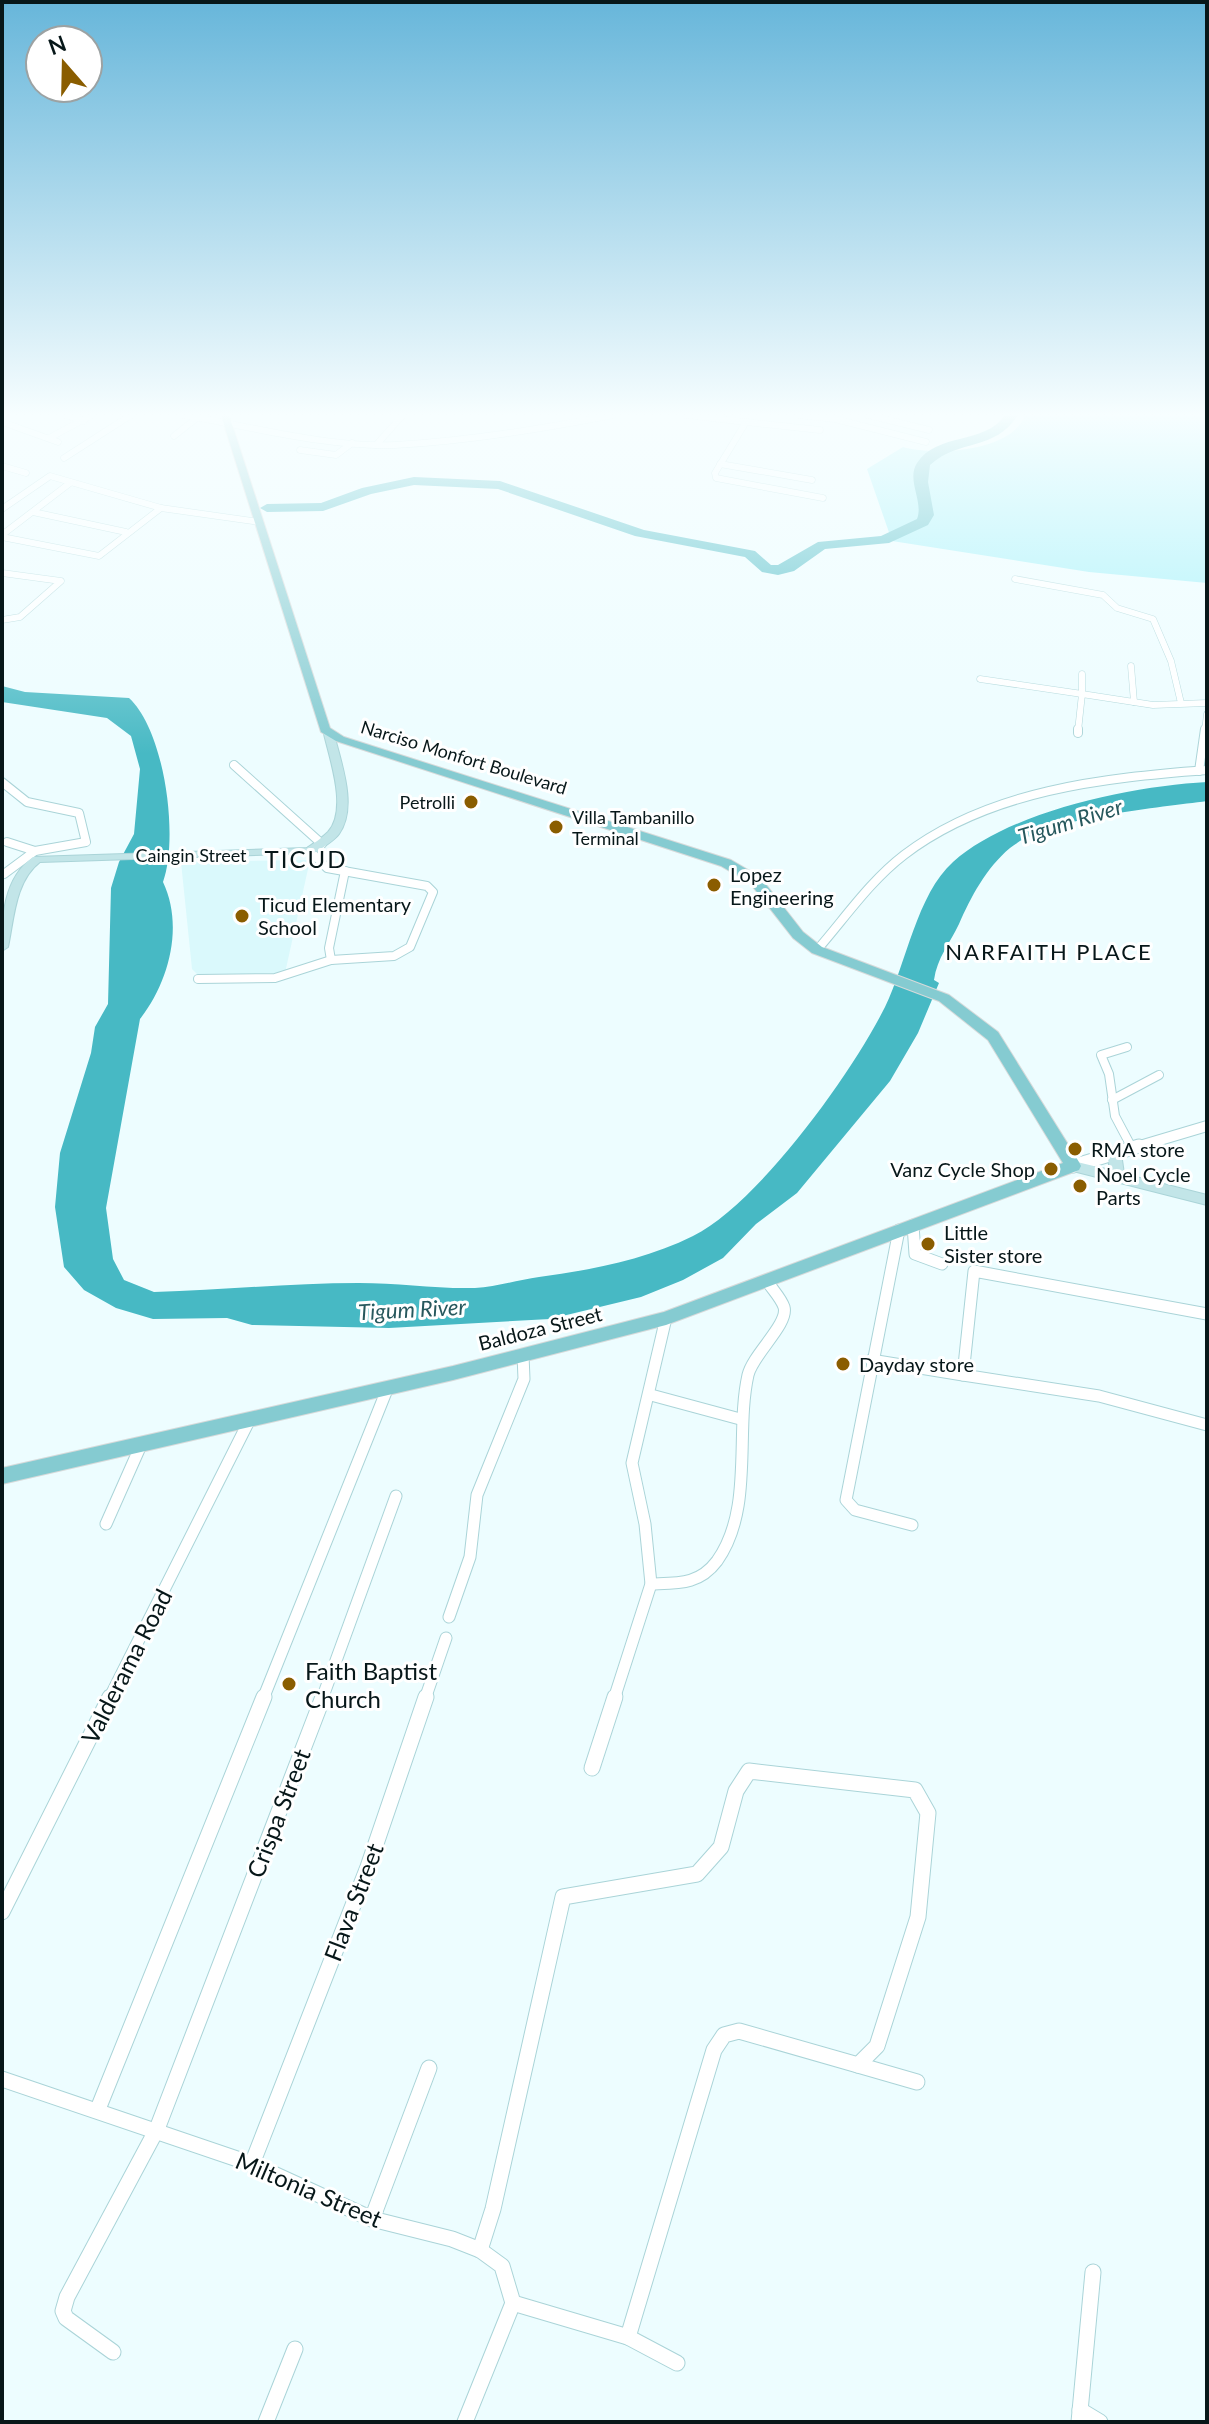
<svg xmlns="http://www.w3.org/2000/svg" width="1209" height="2424" font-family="Lato,sans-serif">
  <rect width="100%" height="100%" fill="#edfdff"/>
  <!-- built -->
  <polygon fill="#daf9fc" points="310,860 285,973 198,975 192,969 181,862"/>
  <!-- green -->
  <path fill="#9cf0f9" d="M1025 415H1207V583L1089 572 892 541 867 469 903 447C935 456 1012 452 1025 415Z"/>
  <!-- water -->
  <path fill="#47b9c4" d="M2 686 25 692 129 698C165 731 179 838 163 882 184 926 169 982 140 1019L106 1208 113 1259 124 1280 154 1292C222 1290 291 1283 359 1283 398 1283 437 1289 475 1288 496 1287 518 1280 539 1277 591 1270 645 1260 693 1236 759 1203 852 1073 885 1007 906 964 917 894 953 862 1010 811 1132 786 1207 782V801C1157 808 1048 817 1010 848 986 868 971 897 959 924 950 943 937 958 934 980L939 983 918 1033 890 1081 797 1193 756 1224 723 1258 683 1280 641 1297 550 1319 389 1328 252 1325 227 1318 153 1319 116 1308 84 1290 64 1267 55 1207 60 1153 91 1053 95 1027 108 1004 111 888 119 862 134 834 140 769 131 736 107 718 2 702Z"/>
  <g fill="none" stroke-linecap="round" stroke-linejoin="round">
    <!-- river -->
    <path fill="#47b9c4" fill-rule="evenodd" d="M1005 415H1018C994 452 960 438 930 465L928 482 934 515 928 525 889 543 825 549 794 571 778 575 762 572 745 557 635 536 498 489 414 485 371 494 323 511 267 512 260 508 267 504 321 503 362 488 414 477 500 481 644 530 755 551 771 565H778L818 542 881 536 917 519C924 502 906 480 917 463 937 432 985 445 1005 415Z"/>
    <defs>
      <g id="minor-far3">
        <polyline points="65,415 84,421"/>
        <path d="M183 415C248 426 330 448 395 445 467 441 542 429 613 415"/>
        <polyline points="686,415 746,422 715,473 716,478 823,498"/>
        <polyline points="798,415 835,419 926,442"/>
        <polyline points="868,415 929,430"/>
        <polyline points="2,422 58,442"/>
        <polyline points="746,422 820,430"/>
        <polyline points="174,436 198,417"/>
        <polyline points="51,437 92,415"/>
        <polyline points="376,445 403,415"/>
        <polyline points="300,450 336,455 352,443"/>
        <polyline points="64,458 131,415"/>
        <polyline points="720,464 812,480"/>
        <polyline points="2,466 26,473"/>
        <polyline points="2,509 50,476 161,508 259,522"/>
        <polyline points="33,512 126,532"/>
        <polyline points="2,535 70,483"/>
        <polyline points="2,537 99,556 161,508"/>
        <polyline points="2,573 61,581 20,617 2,620"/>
        <polyline points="1015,579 1103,595 1117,608 1153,619 1171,661 1181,703"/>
        <polyline points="1131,666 1134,702"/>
        <polyline points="980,679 1082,694 1082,674"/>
        <polyline points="1078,731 1082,694 1153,705 1207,703"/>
        <polyline points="1205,731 1207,714"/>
      </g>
      <g id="minor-far2">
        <polyline points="1078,733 1078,729"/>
        <polyline points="234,765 322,844"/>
        <polyline points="1199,771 1205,729"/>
        <polyline points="2,782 27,802 79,813 86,842 35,851"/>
        <polyline points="4,874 35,851 7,842"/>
        <path d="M817 950C845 918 870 881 904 855 989 790 1103 778 1207 770"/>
        <polyline points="331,960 329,948 345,871"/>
        <polyline points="198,979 275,978 331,960 394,956 410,947 433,892 427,886 327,868 310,851"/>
        <polyline points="1127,1047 1101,1055 1109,1074 1115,1116 1132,1148"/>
        <polyline points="1112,1100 1159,1075"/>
      </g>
      <g id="minor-far1">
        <polyline points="913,1225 915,1254 942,1264"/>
        <polyline points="899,1230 846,1500 855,1510 912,1525"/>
        <polyline points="1207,1314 974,1271 963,1375 1099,1396 1207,1425"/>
        <polyline points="871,1360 963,1375"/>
        <polyline points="651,1395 740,1419"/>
        <polyline points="106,1524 141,1445"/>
        <path d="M651 1584C678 1583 699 1585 717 1561 754 1509 735 1433 748 1375 753 1354 789 1324 784 1307 781 1298 772 1289 767 1281"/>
        <polyline points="449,1617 470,1557 477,1495 524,1379 523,1355"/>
        <polyline points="109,1699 250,1419"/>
        <polyline points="263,1699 388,1387"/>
        <polyline points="322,1699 396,1496"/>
        <polyline points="425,1699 446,1638"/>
        <polyline points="614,1699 651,1584 645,1524 632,1463 666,1318"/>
      </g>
      <g id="minor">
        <polyline points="592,1768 615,1697"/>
        <polyline points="2,1912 110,1697"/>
        <polyline points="858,2065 917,2082"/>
        <polyline points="2,2079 252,2164 372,2219 452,2239 480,2250 502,2266 513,2303 628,2337 677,2363"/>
        <polyline points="98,2109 264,1697"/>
        <polyline points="252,2164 368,1867 426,1697"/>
        <polyline points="372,2219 429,2068"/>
        <polyline points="480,2250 493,2209 563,1897 697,1874 721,1847 736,1791 749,1771 915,1790 928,1813 918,1917 877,2046 858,2065 739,2031 724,2035 714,2050 628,2337"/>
        <polyline points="113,2352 66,2318 63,2311 67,2297 157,2129 323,1697"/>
        <polyline points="1080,2410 1100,2422"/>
        <polyline points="266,2422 295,2349"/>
        <polyline points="465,2422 513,2303"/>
        <polyline points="1079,2422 1093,2272"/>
      </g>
      <polyline id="tertiary-far1" points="1133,1148 1207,1126"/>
      <polyline id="tertiary" points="1073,1166 1139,1146"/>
      <g id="secondary">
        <path d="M329 731 334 734C341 763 358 807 339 834 334 841 322 848 314 853L40 862C15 881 14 919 8 947L2 951C2 917 3 879 33 857L307 848C314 843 322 838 328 832 348 810 330 760 324 734Z"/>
        <polygon points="1114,1148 1121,1153 1124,1174 1207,1195 1207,1205 1073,1171 1066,1166 1073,1161 1110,1170 1107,1153"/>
      </g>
      <polygon id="primary" points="221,415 229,415 330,728 344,737 731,860 760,877 803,932 822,947 949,995 998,1032 1079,1162 1081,1166 1079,1170 666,1325 453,1380 2,1484 2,1468 453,1366 664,1312 1063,1163 988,1040 939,1001 812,953 793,938 750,883 721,866 336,741 321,732"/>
    </defs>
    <!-- minor-far3 casing -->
    <use href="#minor-far3" stroke="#aad4d8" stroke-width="7"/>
    <!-- minor-far2 casing -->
    <use href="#minor-far2" stroke="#aad4d8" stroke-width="10"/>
    <!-- minor-far1 casing -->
    <use href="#minor-far1" stroke="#aad4d8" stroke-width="13"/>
    <!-- minor casing -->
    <use href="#minor" stroke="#aad4d8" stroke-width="17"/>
    <!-- tertiary-far1 casing -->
    <use href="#tertiary-far1" stroke="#aad4d8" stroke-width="12"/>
    <!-- tertiary casing -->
    <use href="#tertiary" stroke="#aad4d8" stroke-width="15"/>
    <!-- secondary casing -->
    <use href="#secondary" stroke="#aad4d8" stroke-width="2"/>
    <!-- primary casing -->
    <use href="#primary" stroke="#d7dada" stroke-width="2"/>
    <!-- minor-far3 -->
    <use href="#minor-far3" stroke="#fff" stroke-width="6"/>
    <!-- minor-far2 -->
    <use href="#minor-far2" stroke="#fff" stroke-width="8"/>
    <!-- minor-far1 -->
    <use href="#minor-far1" stroke="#fff" stroke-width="11"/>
    <!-- minor -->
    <use href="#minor" stroke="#fff" stroke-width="15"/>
    <!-- tertiary-far1 -->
    <use href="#tertiary-far1" stroke="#fff" stroke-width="10"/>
    <!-- tertiary -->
    <use href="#tertiary" stroke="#fff" stroke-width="13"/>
    <!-- secondary -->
    <use href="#secondary" fill="#c2e5e8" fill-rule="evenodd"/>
    <!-- primary -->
    <use href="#primary" fill="#85cbd1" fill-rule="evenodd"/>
  </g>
  <!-- sky -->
  <linearGradient id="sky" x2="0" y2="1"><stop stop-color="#67b6da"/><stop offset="0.55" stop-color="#f7feff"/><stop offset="1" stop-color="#f7feff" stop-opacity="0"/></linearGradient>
  <rect width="1209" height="754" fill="url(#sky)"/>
  <!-- markers -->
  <g fill="#8a5d00" stroke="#fff" stroke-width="3">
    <circle cx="471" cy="802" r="8"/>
    <circle cx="556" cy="827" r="8"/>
    <circle cx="714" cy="885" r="8"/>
    <circle cx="242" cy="916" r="8"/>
    <circle cx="1075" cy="1149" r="8"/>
    <circle cx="1051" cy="1169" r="8"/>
    <circle cx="1080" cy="1186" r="8"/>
    <circle cx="928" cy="1244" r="8"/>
    <circle cx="843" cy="1364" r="8"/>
    <circle cx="289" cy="1684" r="8"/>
  </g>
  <g text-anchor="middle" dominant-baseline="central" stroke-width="6" stroke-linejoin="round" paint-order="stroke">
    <!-- far-street labels -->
    <g font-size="18" fill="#071719" stroke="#fff">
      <text transform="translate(464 757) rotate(17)">Narciso Monfort Boulevard</text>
      <text x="191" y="855">Caingin Street</text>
    </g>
    <!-- far-poi labels -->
    <g font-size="18" fill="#071719" stroke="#fff" text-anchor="end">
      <text x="455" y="802">Petrolli</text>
      <text x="572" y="817" text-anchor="start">Villa Tambanillo<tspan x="572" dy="21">Terminal</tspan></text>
    </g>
    <!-- poi labels -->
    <g font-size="20" fill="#071719" stroke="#fff" text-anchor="start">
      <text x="730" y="874">Lopez<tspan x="730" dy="23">Engineering</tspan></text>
      <text x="258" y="904">Ticud Elementary<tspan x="258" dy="23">School</tspan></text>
      <text x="1091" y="1149">RMA store</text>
      <text x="1035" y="1169" text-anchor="end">Vanz Cycle Shop</text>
      <text x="1096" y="1174">Noel Cycle<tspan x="1096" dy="23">Parts</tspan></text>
      <text x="944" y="1232">Little<tspan x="944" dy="23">Sister store</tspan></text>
      <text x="859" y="1364">Dayday store</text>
    </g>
    <!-- street labels -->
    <g font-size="20" fill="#071719" stroke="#fff">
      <text transform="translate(540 1328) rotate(-14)">Baldoza Street</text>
    </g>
    <!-- water labels -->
    <g font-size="22" font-style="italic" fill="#27585d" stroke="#fff">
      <text transform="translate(1070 821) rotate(-17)">Tigum River</text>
      <text transform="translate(412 1309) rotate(-3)">Tigum River</text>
    </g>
    <!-- neighbourhood labels -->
    <g font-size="22" letter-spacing="2" fill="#071719" stroke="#fff">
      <text x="1049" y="951">NARFAITH PLACE</text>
    </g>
    <!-- quarter labels -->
    <g font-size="24" letter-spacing="2" fill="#071719" stroke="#fff">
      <text x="306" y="858">TICUD</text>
    </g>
    <!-- near-street labels -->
    <g font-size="24" fill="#071719" stroke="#fff">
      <text transform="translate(126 1666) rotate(-63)">Valderama Road</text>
      <text transform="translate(278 1813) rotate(-69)">Crispa Street</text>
      <text transform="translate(353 1902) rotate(-69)">Flava Street</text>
      <text transform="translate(309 2189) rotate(23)">Miltonia Street</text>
    </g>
    <!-- near-poi labels -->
    <g font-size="24" fill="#071719" stroke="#fff" text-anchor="start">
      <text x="305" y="1670">Faith Baptist<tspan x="305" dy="28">Church</tspan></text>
    </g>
  </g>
  <!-- border -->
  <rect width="1209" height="2424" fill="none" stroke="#071719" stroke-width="8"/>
  <!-- north arrow -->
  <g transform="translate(64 64) rotate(340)"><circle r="38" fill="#ffffff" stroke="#9ca2a3" stroke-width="2"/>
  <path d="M0-6L14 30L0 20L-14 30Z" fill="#8a5d00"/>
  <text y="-12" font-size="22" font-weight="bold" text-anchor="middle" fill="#071719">N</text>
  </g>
</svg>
